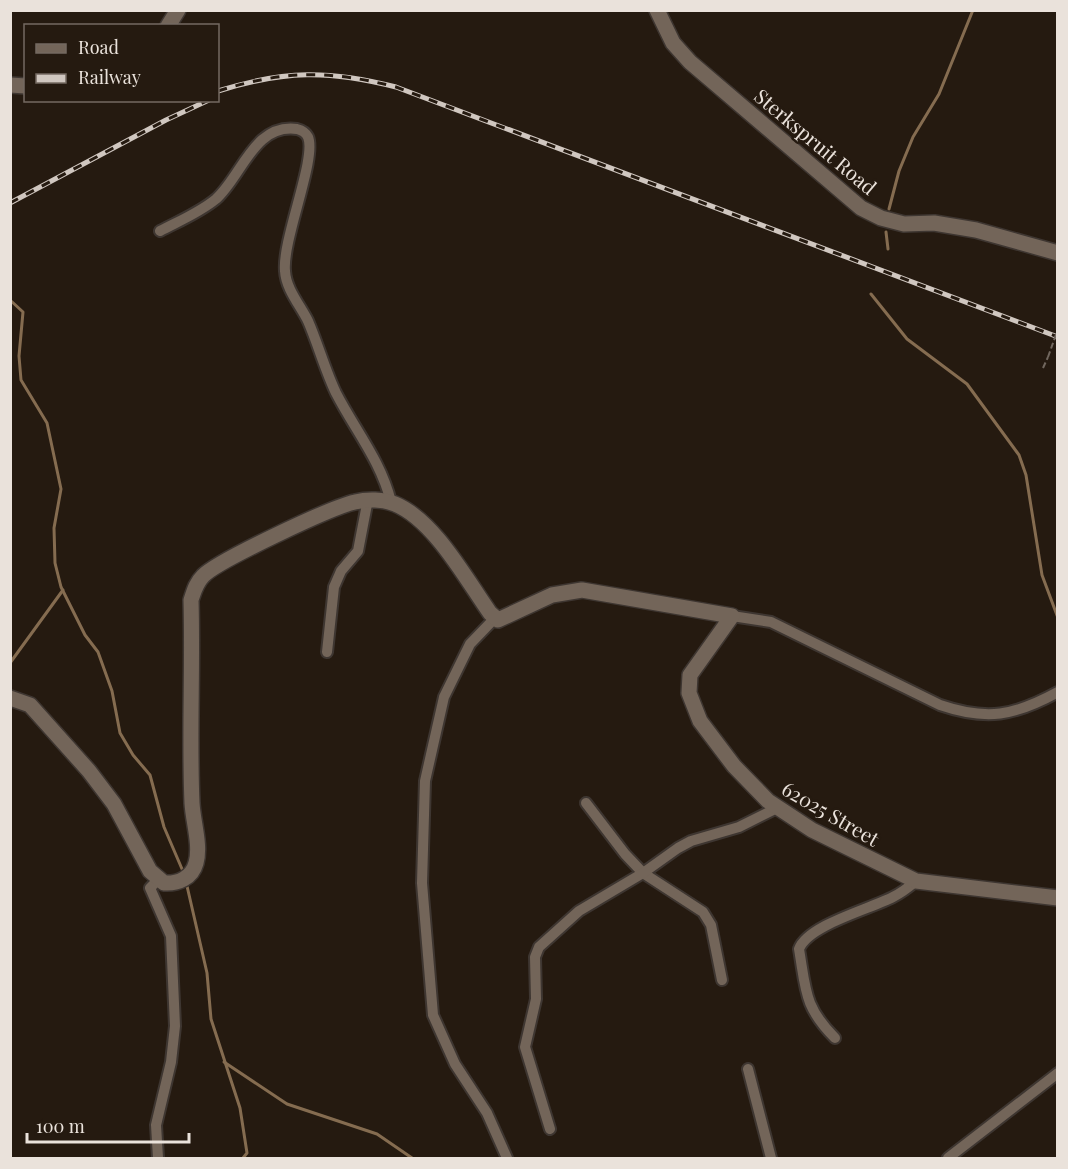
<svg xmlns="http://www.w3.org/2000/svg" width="1068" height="1169" font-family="'Playfair Display',serif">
  <rect width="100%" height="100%" fill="#251a10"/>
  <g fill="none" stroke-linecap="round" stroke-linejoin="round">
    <!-- stream -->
    <g stroke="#856c50" stroke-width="3">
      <polyline points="889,209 899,171 913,137 939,94 973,10"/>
      <polyline points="886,232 888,249"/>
      <polyline points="871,294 907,339 967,384 1019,455 1026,475 1042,575 1058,618"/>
      <polyline points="10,300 23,312 19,356 21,380 47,423 61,489 54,528 55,563 61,587 85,635 98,652 112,691 120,733 133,755 150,775 164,827 182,869"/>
      <polyline points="10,663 63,590"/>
      <polyline points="187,886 207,973 211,1019 240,1108 247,1153 243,1158"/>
      <polyline points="224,1062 287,1104 377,1134 412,1158"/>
    </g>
    <defs>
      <g id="street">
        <path d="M160 231C179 221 199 213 216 199 242 176 254 123 297 129 301 130 306 133 308 137 317 158 282 240 285 271 286 289 300 305 308 321 318 344 325 370 336 393 355 430 381 461 391 502"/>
        <path d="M732 616 771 622 940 705C987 721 1014 716 1058 692"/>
        <polyline points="495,618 470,644 444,697 425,781 422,883 433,1015 455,1064 487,1113 507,1158"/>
        <polyline points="327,652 334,587 341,571 358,551 368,499"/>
        <polyline points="586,803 625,854 643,873 703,912 711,925 722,980"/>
        <polyline points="158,880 150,888 171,936 175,1026 171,1062 156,1125 158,1158"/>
        <path d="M835 1038C804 1007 806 990 799 949 808 925 870 909 893 897 901 893 909 887 916 881"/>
        <polyline points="748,1069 771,1158"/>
        <polyline points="550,1129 525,1047 536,999 535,957 539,947 579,911 643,873 678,848 691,841 739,827 777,808"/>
        <polyline points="948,1158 1058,1073"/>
      </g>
      <g id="secondary">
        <polyline points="657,10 673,43 690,62 861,208 881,218 904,224 934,223 976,230 1058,253"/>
        <polyline points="168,26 178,10"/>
        <polyline points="10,85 26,86"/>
        <path d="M10 698 30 705 89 771 114 804 150 871 164 883C178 884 192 878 196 863 201 845 193 822 192 803 189 736 193 668 191 600 194 591 196 583 203 576 217 561 332 507 355 502 367 499 383 499 395 504 434 520 466 579 490 613L498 620 552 595 582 590 732 616 690 675 689 693 700 721 734 766 768 801 812 830 916 881 1058 898"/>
      </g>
    </defs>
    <!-- street casing -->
    <use href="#street" stroke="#3e3631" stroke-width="14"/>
    <!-- secondary casing -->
    <use href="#secondary" stroke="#3e3631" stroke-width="18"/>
    <!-- path -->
    <polyline stroke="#71675e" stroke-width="2" stroke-dasharray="6 3" stroke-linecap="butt" points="1043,368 1048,357"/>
    <!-- street -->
    <use href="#street" stroke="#736559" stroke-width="10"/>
    <!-- secondary -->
    <use href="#secondary" stroke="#736559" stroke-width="15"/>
    <defs>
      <g id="rail">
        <path d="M218 91C285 70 329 70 396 87L1058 337"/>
        <polyline points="10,203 166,120 209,100"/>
      </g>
    </defs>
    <!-- rail casing -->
    <use href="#rail" stroke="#d0c7c0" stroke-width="5"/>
    <!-- rail -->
    <use href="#rail" stroke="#251a10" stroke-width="3" stroke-dasharray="9" stroke-linecap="butt"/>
    <!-- path-bridge -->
    <polyline stroke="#71675e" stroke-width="2" stroke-dasharray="6 3" stroke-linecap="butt" points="1048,357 1058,329"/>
  </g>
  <g text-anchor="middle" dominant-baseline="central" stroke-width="5" stroke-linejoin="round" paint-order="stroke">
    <!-- street labels -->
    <g font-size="20" fill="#eae2db" stroke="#251a10">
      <text transform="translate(816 141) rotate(40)">Sterkspruit Road</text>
      <text transform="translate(831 813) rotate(30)">62025 Street</text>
    </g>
  </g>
  <!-- border -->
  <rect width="1068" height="1169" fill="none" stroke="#eae2db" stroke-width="24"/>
  <!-- legend -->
  <rect x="24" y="24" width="195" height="78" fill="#251a10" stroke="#746a61" stroke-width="1.5"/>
  <rect x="36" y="44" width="30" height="9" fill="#736559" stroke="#746a61" stroke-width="1.5"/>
  <text x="78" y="54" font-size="18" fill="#eae2db">Road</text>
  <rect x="36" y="74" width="30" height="9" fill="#d0c7c0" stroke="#746a61" stroke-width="1.5"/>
  <text x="78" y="84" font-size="18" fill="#eae2db">Railway</text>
  <!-- scale -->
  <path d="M27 1133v9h162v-9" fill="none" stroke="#eae2db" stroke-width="3"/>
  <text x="36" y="1133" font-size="18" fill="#eae2db" stroke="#251a10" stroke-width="4.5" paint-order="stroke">100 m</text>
</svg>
